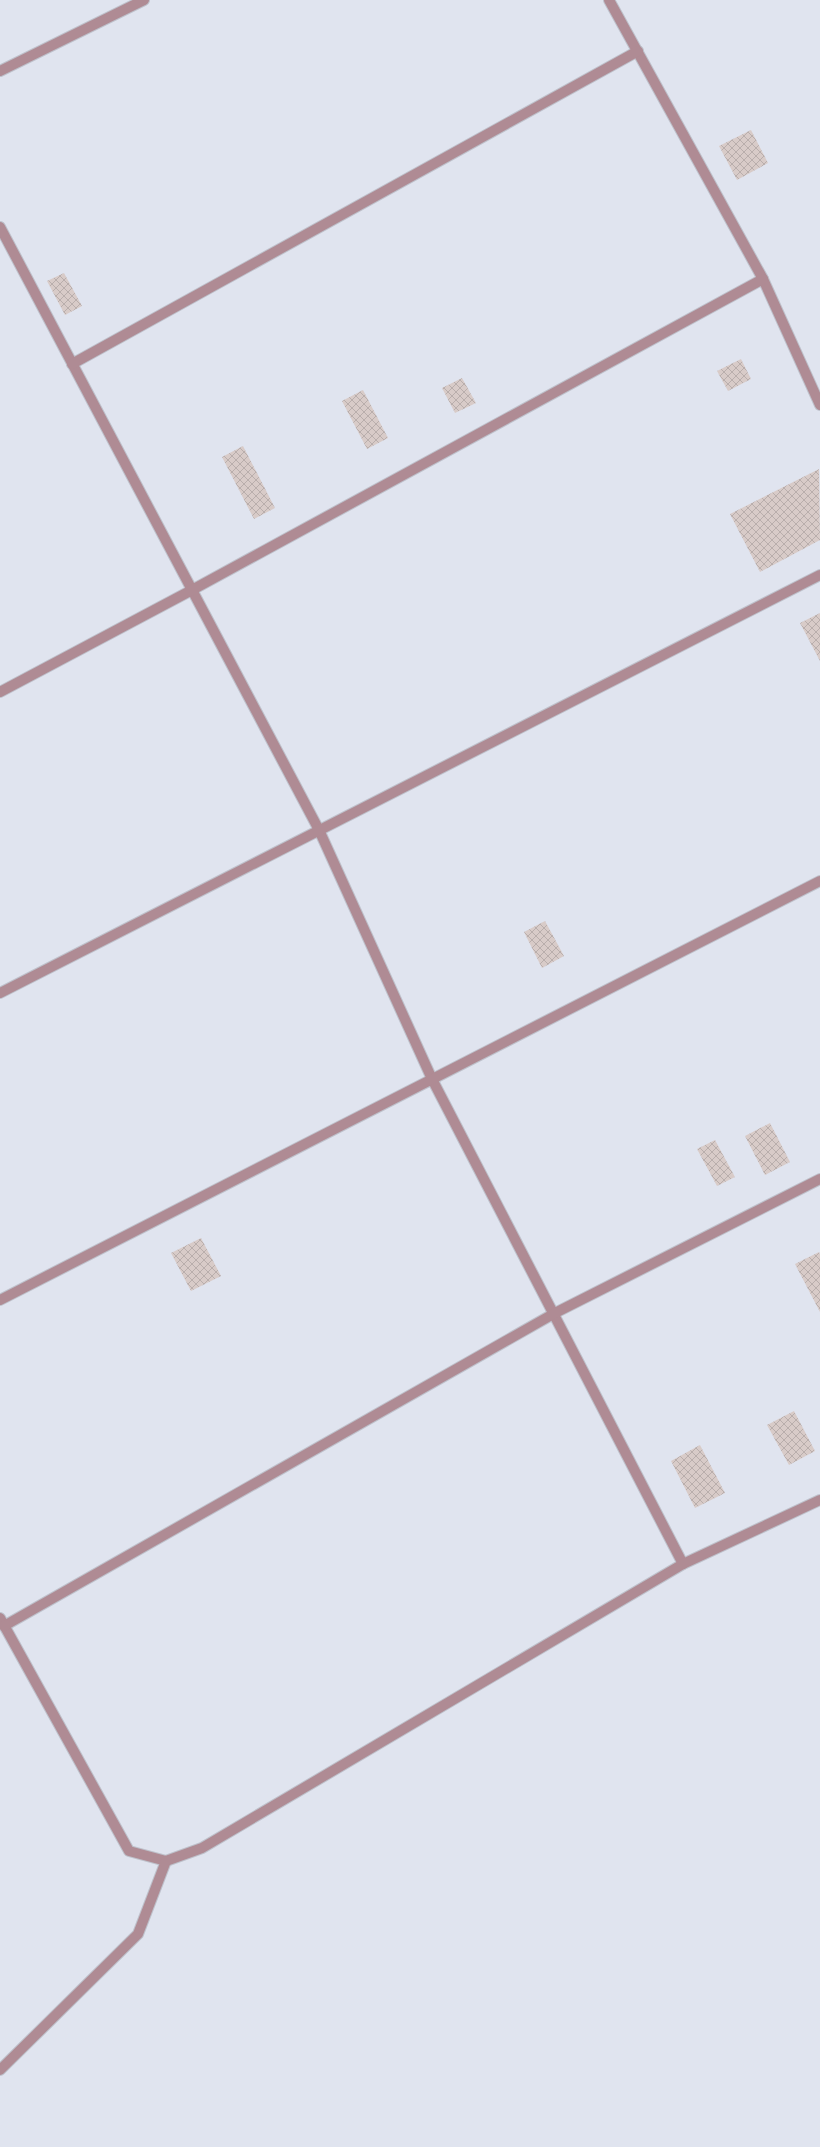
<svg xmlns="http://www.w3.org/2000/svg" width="820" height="2147" font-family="Quicksand,sans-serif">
  <defs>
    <pattern id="building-cross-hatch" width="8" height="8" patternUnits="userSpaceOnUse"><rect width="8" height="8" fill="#d8cbc8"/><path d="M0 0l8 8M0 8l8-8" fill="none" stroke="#b9aeac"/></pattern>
  </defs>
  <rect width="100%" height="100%" fill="#e0e4ef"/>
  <!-- building -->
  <g fill="url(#building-cross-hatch)">
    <polygon points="751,130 768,163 737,180 719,146"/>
    <polygon points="64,273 82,306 65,315 47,281"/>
    <polygon points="741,359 751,379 728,391 717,371"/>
    <polygon points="462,378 476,403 455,413 442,388"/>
    <polygon points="363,390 388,438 367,449 342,401"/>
    <polygon points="243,446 275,508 254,519 222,457"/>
    <polygon points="819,469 820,540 760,572 730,514"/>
    <polygon points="820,613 820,661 800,623"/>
    <polygon points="545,921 564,956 542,968 524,932"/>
    <polygon points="770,1123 790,1162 765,1175 745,1136"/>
    <polygon points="715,1140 735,1177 717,1186 697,1149"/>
    <polygon points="201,1238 221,1276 191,1291 171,1253"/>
    <polygon points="819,1252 820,1254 820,1312 795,1264"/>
    <polygon points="794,1411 815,1451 789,1465 767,1425"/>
    <polygon points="700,1445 725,1493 695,1508 671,1461"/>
  </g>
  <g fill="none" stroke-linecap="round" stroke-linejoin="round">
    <defs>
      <g id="minor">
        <polyline points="609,0 763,279 820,405"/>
        <polyline points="0,71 144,0"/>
        <polyline points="0,227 319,830 432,1079 683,1564"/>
        <polyline points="72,364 638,51"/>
        <polyline points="0,692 192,590 763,279"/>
        <polyline points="0,993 820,575"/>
        <polyline points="0,1300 820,881"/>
        <polyline points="0,1618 129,1851 166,1861 202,1848 683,1564 820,1500"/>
        <polyline points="4,1626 555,1313 820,1179"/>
        <polyline points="0,2070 138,1934 166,1861"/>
      </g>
    </defs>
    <!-- minor casing -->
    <use href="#minor" stroke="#bec1cb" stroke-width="12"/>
    <!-- minor -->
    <use href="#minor" stroke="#af8b94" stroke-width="10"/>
  </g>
</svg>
